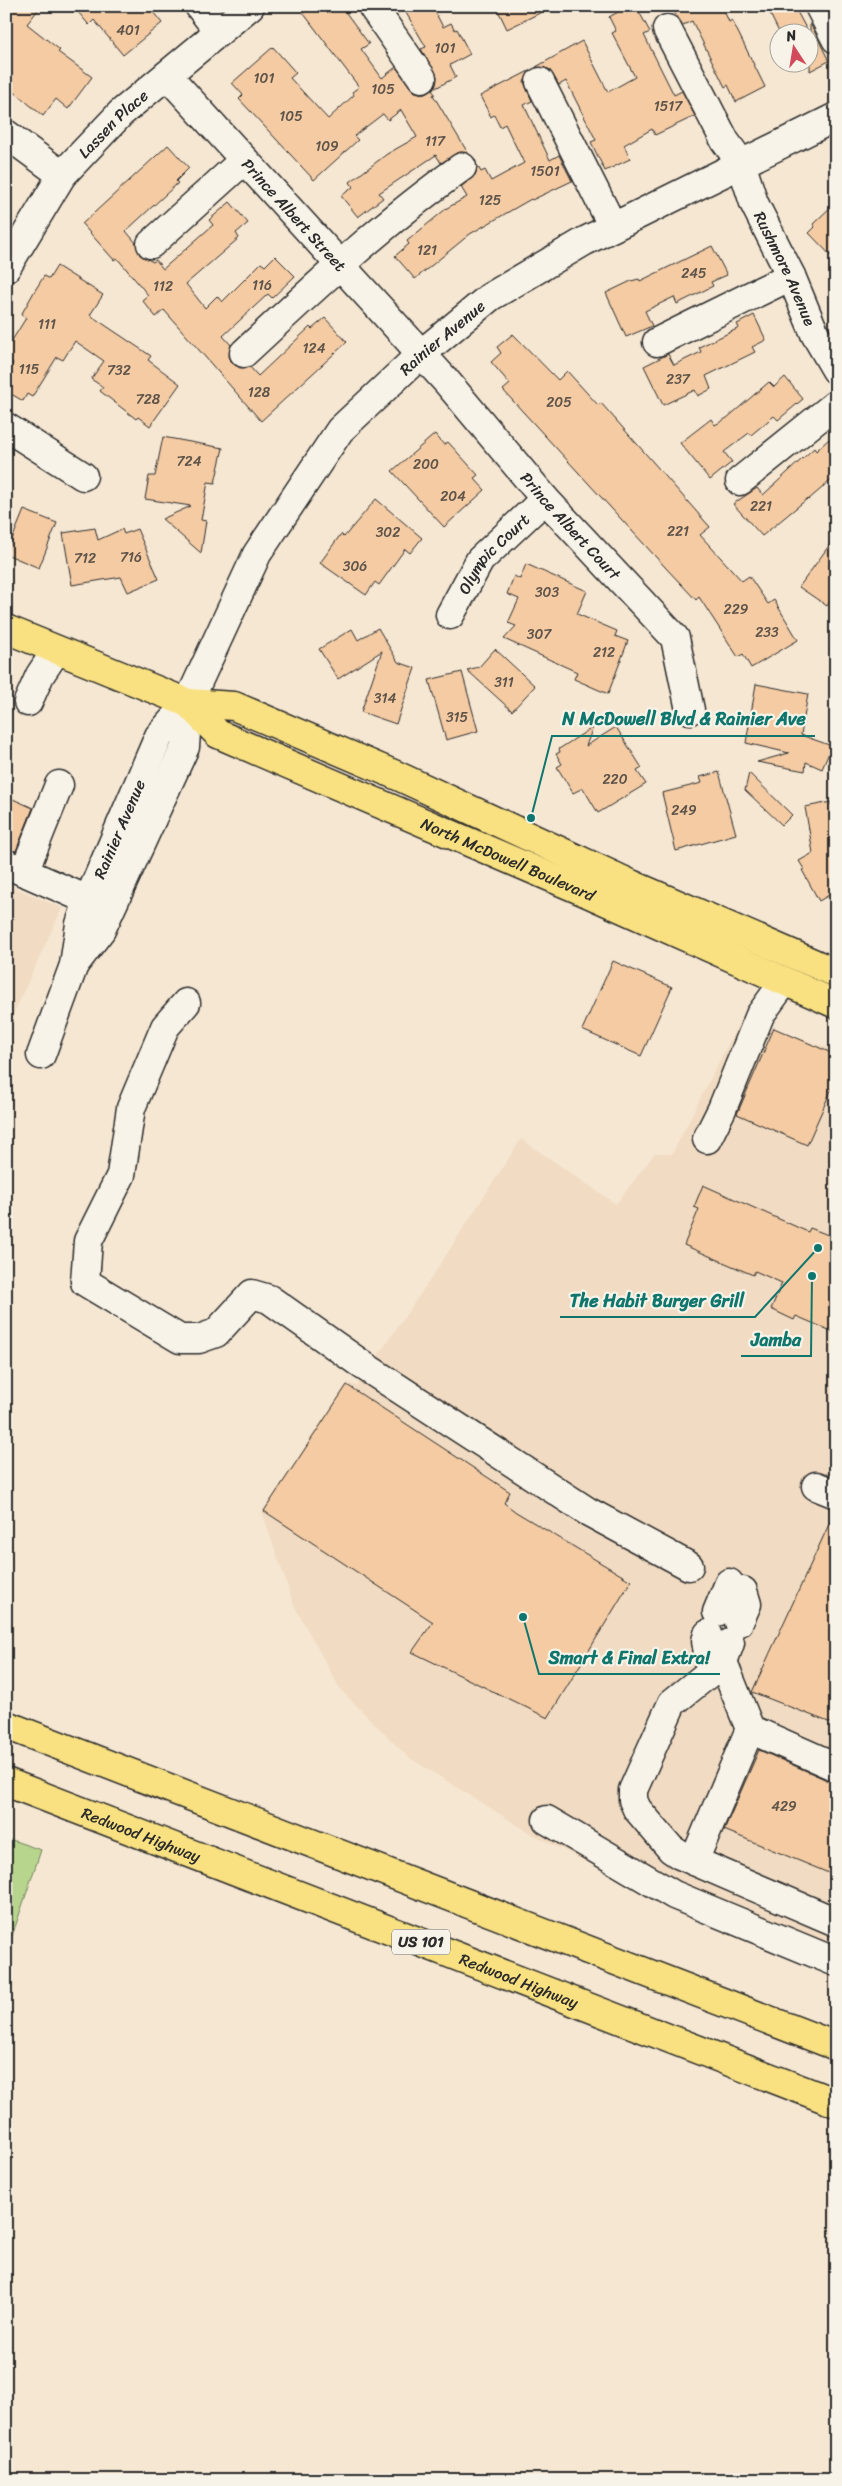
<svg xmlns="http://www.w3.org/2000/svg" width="842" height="2486" font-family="Sriracha,sans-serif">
  <rect width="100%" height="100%" fill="#f6e7d3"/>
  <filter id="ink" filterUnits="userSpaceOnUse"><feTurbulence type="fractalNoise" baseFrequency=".02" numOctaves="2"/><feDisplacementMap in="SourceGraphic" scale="10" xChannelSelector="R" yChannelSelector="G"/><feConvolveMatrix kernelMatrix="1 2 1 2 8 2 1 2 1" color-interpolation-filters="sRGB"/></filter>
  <g filter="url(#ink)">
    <!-- built -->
    <g fill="#f1dbc2">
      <polygon points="6,884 62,908 6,1030"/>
      <polygon points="742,1017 836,1051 836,1977 725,1933 532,1834 408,1757 340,1689 294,1605 262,1512 347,1383 357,1386 432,1277 521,1139 616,1204 655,1153 672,1154"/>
    </g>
    <!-- grass -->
    <polygon fill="#b7d58d" stroke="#71805c" points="6,1838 41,1850 6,1954"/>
    <!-- building -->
    <g fill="#f4cba3" stroke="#2b2b2b">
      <polygon points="6,6 41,6 27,24 60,50 58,52 92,77 68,109 56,99 43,116 6,85"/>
      <polygon points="73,6 148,6 162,23 123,55 94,20 89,25"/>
      <polygon points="298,6 341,6 369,44 361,49 382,78 396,67 410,87 415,92 423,94 430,91 436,85 437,76 421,49 426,47 402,6 432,6 443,27 451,23 455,30 457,29 470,54 450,65 456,77 432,90 435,94 433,95 468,153 460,152 441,163 436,155 379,193 383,198 358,217 341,196 353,187 350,182 387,154 417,137 401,110 388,120 383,114 354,136 358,140 314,180 239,99 243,95 232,83 273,47 296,73 290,78 328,119 354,95 352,92 359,87"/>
      <polygon points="496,6 554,6 507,29"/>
      <polygon points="629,6 636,6 650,32 644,35 674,95 682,91 695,116 655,135 652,129 624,145 630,159 605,171 591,142 596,140 566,81 559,85 549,69 536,67 582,41 608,92 635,77 612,33 616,31 609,17"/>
      <polygon points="670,6 722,6 729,22 732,20 765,87 736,102 728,85 725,87 692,21 683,25"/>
      <polygon points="786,6 794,6 808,32 779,32 770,14"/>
      <polygon points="810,23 829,61 810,71"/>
      <polygon points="531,70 524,82 532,101 524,105 550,160 559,155 572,181 532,200 531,199 470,234 415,279 395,256 409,244 407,241 447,208 467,197 461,187 476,174 477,165 481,172 485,170 491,181 524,163 505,124 500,127 494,115 491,117 480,96"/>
      <polygon points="168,145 189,168 176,181 178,183 126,231 136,243 140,255 153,262 156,260 163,269 213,225 209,220 230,202 248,223 236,233 239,238 186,284 205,308 217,296 222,302 261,263 265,266 275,256 295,276 272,298 268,294 223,336 231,345 229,356 232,363 240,368 250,367 258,376 310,327 312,329 325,318 347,342 261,421 164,310 156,317 142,300 148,295 117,258 114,260 82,224"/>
      <polygon points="836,202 836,261 809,233 815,227 813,224"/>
      <polygon points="712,246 727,275 711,282 713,286 677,304 674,297 645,311 652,326 626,337 606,293 631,281 639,279 640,281"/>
      <polygon points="57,266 103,295 90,315 151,356 148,360 180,384 150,426 138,417 136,419 100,391 103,387 91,379 104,361 75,341 63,360 57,357 32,397 27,394 23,401 6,391 6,374 13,363 6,358 6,350 26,318 21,315 34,292 44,276 49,279"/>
      <polygon points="754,315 766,340 752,347 755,352 706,376 711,389 698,396 695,390 663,405 644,366 668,354 674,365 701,352 699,347 739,328 737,324"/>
      <polygon points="513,334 558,380 567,371 598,405 601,403 710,527 700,535 742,581 749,576 768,604 774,600 798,640 751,668 743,654 738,657 699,597 696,600 665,567 503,390 510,384 491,362 501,353 497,347"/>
      <polygon points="785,377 803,399 778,420 774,416 751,435 749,433 724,452 732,462 710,480 680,443 711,419 715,425 727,418 769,382 774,387"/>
      <polygon points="435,434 444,445 448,442 478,475 474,478 485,490 444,527 392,471"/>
      <polygon points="163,437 223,448 215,483 208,482 201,520 206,521 201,553 162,519 191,506 145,499 149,476 155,476"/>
      <polygon points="829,439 836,447 836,476 808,500 807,499 762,536 733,504 757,488 763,495 814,448 816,451"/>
      <polygon points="376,499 422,538 410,553 405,549 379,585 375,582 366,595 320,563 341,534 344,537"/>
      <polygon points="24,510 57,523 39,568 6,554"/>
      <polygon points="95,528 98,540 122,529 124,534 137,529 159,579 128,592 121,577 72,585 63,533"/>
      <polygon points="836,536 836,593 827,606 799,587"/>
      <polygon points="526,564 587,591 577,614 617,631 615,636 628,641 608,694 574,679 577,672 504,639 516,626 508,623 519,599 507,594 514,576 520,579"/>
      <polygon points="378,628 398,662 415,668 396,724 361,712 382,651 338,679 319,649 352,629 358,640"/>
      <polygon points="495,649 535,686 512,711 467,670 479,667"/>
      <polygon points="462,672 478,731 446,740 429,680"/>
      <polygon points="756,684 808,694 801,735 832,746 822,769 806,762 805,771 757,762 789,753 746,743"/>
      <polygon points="593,727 586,746 616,727 642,768 637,771 646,784 598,813 583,788 573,793 557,767 562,764 556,754 560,752 559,749"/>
      <polygon points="719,772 736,834 676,851 662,793 702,783 700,777"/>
      <polygon points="749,773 792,815 782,825 745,790"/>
      <polygon points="6,796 33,808 16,851 6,849"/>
      <polygon points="831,802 831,805 836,804 836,891 819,901 802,870 804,869 799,861 813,853 805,807"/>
      <polygon points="613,961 672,987 641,1056 582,1030"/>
      <polygon points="774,1028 836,1055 836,1079 807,1145 737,1114"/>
      <polygon points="703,1185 808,1232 810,1228 836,1238 836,1333 796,1316 794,1320 771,1309 782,1283 755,1271 753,1275 684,1245 699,1209 694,1207"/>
      <polygon points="347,1385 510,1492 504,1503 516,1512 631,1581 548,1718 412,1652 433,1622 264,1511"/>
      <polygon points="836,1509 836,1725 752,1692"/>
      <polygon points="759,1750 836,1784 836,1876 724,1830"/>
    </g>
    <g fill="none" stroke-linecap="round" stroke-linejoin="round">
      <defs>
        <g id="minor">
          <polyline points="199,6 219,32"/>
          <polyline points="372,6 422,78"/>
          <polyline points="819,6 836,39"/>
          <path id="s1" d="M667 29 725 141 741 163 754 203 791 276 815 334 836 370"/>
          <path id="s2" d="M167 75 447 382 545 499 675 638 690 710"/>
          <polyline points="540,82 613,227"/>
          <polyline points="6,134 62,175"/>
          <polyline points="151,244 244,160"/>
          <path id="s3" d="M6 268 62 175 121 113 250 6"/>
          <polyline points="657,342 791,276"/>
          <path d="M244 353C314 288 384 222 462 167"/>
          <polyline points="6,427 83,476"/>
          <polyline points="740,481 836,404"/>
          <path id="s4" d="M450 615 480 560 545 499"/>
          <polyline points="28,702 40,675 56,651"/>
          <polyline points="6,864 104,907"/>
          <polyline points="24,872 59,785"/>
          <path id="s5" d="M74 965 101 930 185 747 188 703 257 554 340 430 421 354 490 297 585 241 836 117"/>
          <polyline points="186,1003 165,1027 131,1108 121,1175 88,1241 85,1282 180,1339 199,1339 216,1333 252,1294 269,1299 364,1366 587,1511 689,1566"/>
          <path id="s6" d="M41 1055 74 965 80 924 88 901 159 736 188 703"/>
          <polyline points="707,1139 722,1109 760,1015 784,982"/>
          <polyline points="816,1486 836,1494"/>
          <polyline points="717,1612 729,1583"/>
          <polyline points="739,1622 747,1604 743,1591"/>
          <polyline points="708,1634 706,1641 711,1671"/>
          <polyline points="730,1643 723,1662 672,1703 633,1790 633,1800 637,1809 671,1849 680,1855 836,1922"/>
          <polyline points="723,1662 750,1729 836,1767"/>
          <polyline points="547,1820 674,1895 836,1962"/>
          <polyline points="694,1861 750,1729"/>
        </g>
        <g id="major">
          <polyline points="6,629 188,703 234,706 398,776 631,884 836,973"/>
          <path id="s7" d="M188 703 218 734 585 892 836 1004"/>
        </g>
        <g id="highway">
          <polyline points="6,1725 836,2046"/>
          <path id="s8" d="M6 1782 836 2103"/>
        </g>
      </defs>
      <!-- minor casing -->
      <use href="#minor" stroke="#2b2b2b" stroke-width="31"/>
      <!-- major casing -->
      <use href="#major" stroke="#2b2b2b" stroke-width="31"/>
      <!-- highway casing -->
      <use href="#highway" stroke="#2b2b2b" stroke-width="31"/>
      <!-- minor -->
      <use href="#minor" stroke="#f7f3e8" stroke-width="28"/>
      <!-- major -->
      <use href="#major" stroke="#f9e181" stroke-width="28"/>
      <!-- highway -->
      <use href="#highway" stroke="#f9e181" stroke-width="28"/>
    </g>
  </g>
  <g text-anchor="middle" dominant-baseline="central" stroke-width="4.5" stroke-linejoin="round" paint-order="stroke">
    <!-- number labels -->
    <g font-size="14" fill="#5d5349">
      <text x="128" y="30">401</text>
      <text x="445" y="48">101</text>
      <text x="264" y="78">101</text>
      <text x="383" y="89">105</text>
      <text x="668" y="106">1517</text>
      <text x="291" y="116">105</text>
      <text x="435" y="141">117</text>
      <text x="327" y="146">109</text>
      <text x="545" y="171">1501</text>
      <text x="490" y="200">125</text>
      <text x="427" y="250">121</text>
      <text x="694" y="273">245</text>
      <text x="262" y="285">116</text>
      <text x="163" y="286">112</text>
      <text x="47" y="324">111</text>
      <text x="314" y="348">124</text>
      <text x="29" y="369">115</text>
      <text x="119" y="370">732</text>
      <text x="678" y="379">237</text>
      <text x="259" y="392">128</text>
      <text x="148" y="399">728</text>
      <text x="559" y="402">205</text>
      <text x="189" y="461">724</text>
      <text x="426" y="464">200</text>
      <text x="453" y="496">204</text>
      <text x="761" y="506">221</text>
      <text x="678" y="531">221</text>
      <text x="388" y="532">302</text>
      <text x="131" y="557">716</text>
      <text x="85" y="558">712</text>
      <text x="355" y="566">306</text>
      <text x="547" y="592">303</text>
      <text x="736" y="609">229</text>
      <text x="767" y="632">233</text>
      <text x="539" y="634">307</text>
      <text x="604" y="652">212</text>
      <text x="504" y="682">311</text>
      <text x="385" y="698">314</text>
      <text x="457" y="717">315</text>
      <text x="615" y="779">220</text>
      <text x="684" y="810">249</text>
      <text x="784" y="1806">429</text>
    </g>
    <!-- shield labels -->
    <rect fill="#f7f3e8" stroke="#686764" stroke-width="1" x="392" y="1929.5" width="58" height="25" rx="4"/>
    <g font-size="15" font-weight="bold" fill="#2b2b2b">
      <text x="421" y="1942">US 101</text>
    </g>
    <!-- street labels -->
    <g font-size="16" fill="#2b2b2b" stroke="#f7f3e8">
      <text stroke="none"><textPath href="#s3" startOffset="181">Lassen Place</textPath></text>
      <text stroke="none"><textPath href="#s2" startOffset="189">Prince Albert Street</textPath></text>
      <text stroke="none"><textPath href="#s1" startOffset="268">Rushmore Avenue</textPath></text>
      <text stroke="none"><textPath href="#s5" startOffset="741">Rainier Avenue</textPath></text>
      <text stroke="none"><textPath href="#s2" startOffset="605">Prince Albert Court</textPath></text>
      <text stroke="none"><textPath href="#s4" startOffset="76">Olympic Court</textPath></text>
      <text stroke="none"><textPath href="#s6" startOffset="240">Rainier Avenue</textPath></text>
      <text stroke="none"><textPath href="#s7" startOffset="359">North McDowell Boulevard</textPath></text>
      <text stroke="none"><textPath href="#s8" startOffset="145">Redwood Highway</textPath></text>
      <text stroke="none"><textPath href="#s8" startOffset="550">Redwood Highway</textPath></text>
    </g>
  </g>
  <!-- callouts -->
  <path fill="none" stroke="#0f766e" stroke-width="2" d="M531 818L552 736H815M818 1248L755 1317H560M812 1276L811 1356H741M523 1617L539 1674H720"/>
  <g fill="#0f766e" stroke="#f7f3e8" stroke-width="2">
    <circle cx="531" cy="818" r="5"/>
    <circle cx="818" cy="1248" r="5"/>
    <circle cx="812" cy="1276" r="5"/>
    <circle cx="523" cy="1617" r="5"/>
  </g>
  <g font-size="18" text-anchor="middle" font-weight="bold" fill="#0f766e" stroke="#f7f3e8" stroke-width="4.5" stroke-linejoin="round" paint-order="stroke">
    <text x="684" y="725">N McDowell Blvd &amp; Rainier Ave</text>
    <text x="657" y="1307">The Habit Burger Grill</text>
    <text x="776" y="1346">Jamba</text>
    <text x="629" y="1664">Smart &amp; Final Extra!</text>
  </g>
  <!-- margin -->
  <rect width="842" height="2486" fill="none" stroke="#f7f3e8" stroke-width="25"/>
  <rect x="12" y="12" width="817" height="2461" fill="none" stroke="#2b2b2b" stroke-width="2" filter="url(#ink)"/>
  <!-- north arrow -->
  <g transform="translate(794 48) rotate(348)"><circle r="24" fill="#f7f3e8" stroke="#a5a39c"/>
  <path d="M0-4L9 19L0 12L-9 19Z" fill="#d1495b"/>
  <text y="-8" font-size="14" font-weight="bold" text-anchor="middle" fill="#2b2b2b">N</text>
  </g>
</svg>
